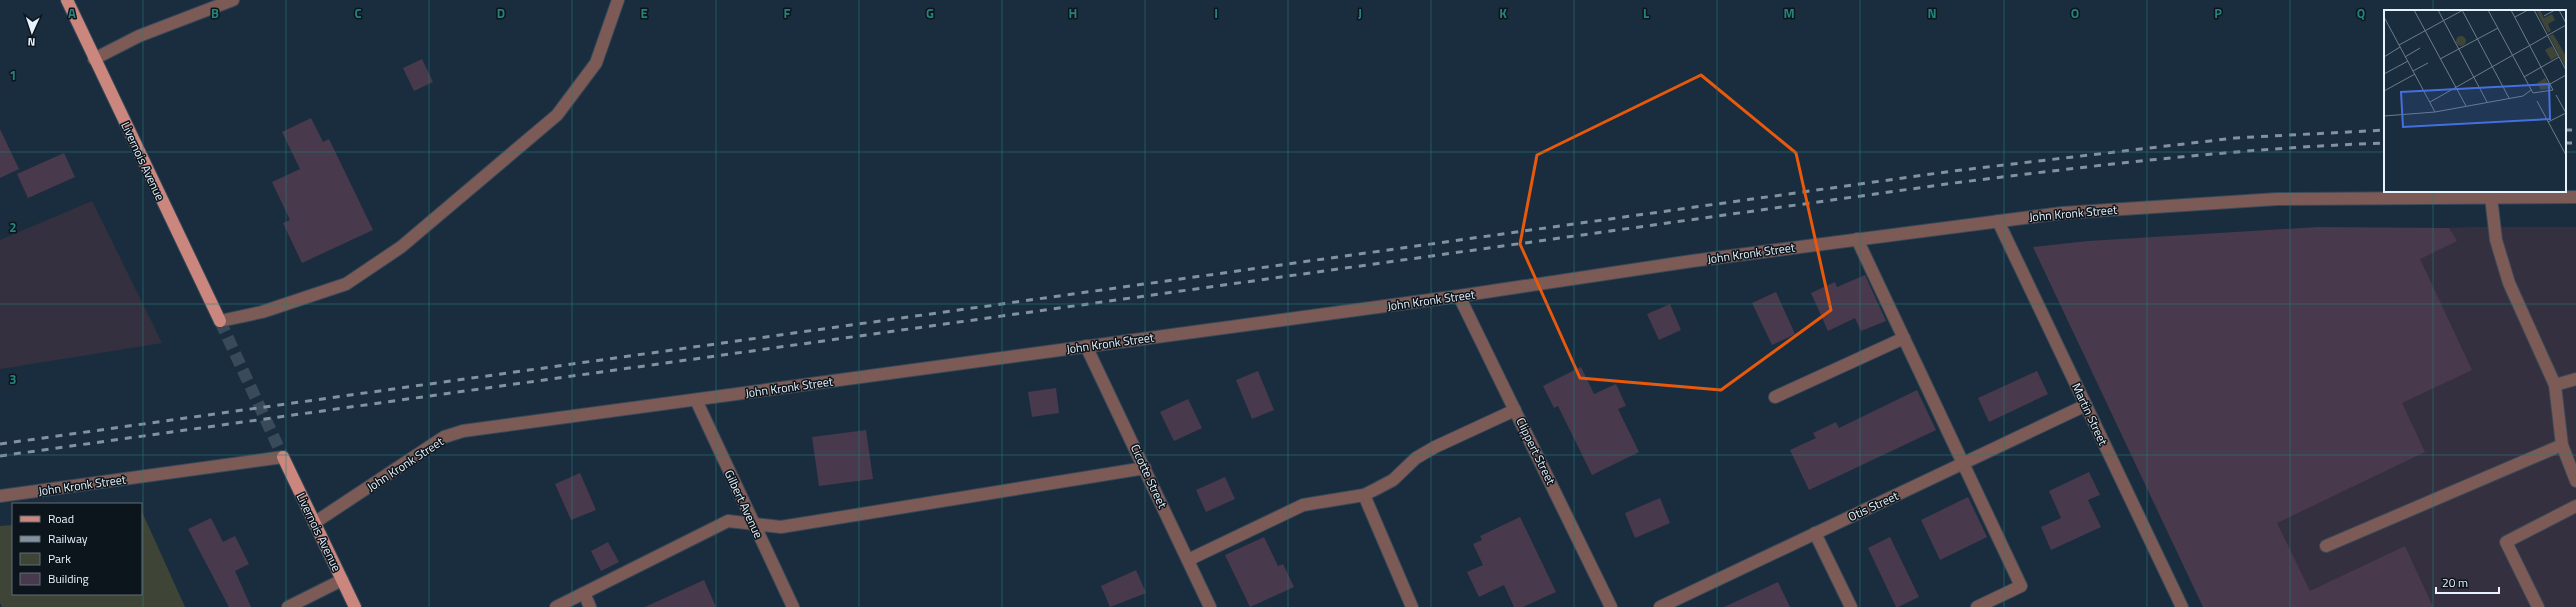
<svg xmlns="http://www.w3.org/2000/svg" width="2576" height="607" font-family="'Titillium Web',sans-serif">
  <rect width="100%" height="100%" fill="#1a2d3e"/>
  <!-- industrial -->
  <g fill="#353040">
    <polygon points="92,201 162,343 0,369 0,240"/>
    <polygon points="2471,227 2576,227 2576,607 2204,607 2034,249 2197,237"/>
  </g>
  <!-- green -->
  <polygon fill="#3f4536" points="142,512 185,607 2,607 0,603 0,526 13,525 13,594 141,594"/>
  <!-- building -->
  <g fill="#48394d">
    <polygon points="422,59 433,82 414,91 403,68"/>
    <polygon points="311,118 323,142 329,139 373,230 302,263 283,223 290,220 272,182 300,169 282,132"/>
    <polygon points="0,129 19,169 0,178"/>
    <polygon points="64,153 75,177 28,198 17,174"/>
    <polygon points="2317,227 2449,228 2457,241 2420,259 2472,370 2402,403 2425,452 2277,523 2310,591 2405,546 2433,607 2203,607 2033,247 2088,241"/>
    <polygon points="1865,275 1886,321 1861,331 1855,318 1828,331 1811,293 1835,282 1837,287"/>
    <polygon points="1776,292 1795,334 1772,345 1752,303"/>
    <polygon points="1670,304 1681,330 1659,340 1647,314"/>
    <polygon points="1581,367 1594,394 1616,384 1626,406 1618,409 1639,452 1592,475 1558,406 1554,408 1543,386"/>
    <polygon points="1258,371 1274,410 1252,419 1236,380"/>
    <polygon points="2037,371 2048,394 1989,422 1978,398"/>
    <polygon points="1056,388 1059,413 1032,417 1028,392"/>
    <polygon points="1917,390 1936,430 1809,490 1790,450 1816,438 1813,433 1836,422 1839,428"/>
    <polygon points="1188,399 1202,428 1174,441 1160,412"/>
    <polygon points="866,430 873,479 819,486 812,437"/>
    <polygon points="2089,472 2100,495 2088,500 2101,527 2051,550 2041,527 2061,518 2049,491"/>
    <polygon points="580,473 596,510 571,520 555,484"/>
    <polygon points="1225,477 1235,499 1206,512 1196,490"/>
    <polygon points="1968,497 1987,537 1940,560 1921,520"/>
    <polygon points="1660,498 1670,523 1635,538 1625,513"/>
    <polygon points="1520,517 1556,592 1523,607 1514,607 1504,585 1479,597 1467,572 1483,565 1473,544 1482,540 1480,536"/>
    <polygon points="211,518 223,542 235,536 249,564 235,571 251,607 229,607 188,529"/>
    <polygon points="1264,537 1278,566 1283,564 1294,587 1250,607 1225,555"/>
    <polygon points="1890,537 1919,597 1898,607 1896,607 1868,548"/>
    <polygon points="608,542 619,562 601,571 591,551"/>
    <polygon points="1136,570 1146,593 1110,607 1101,586"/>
    <polygon points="704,580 716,607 645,607"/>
    <polygon points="1778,582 1790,607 1724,607"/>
  </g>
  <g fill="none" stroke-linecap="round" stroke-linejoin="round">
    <!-- major-tunnel -->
    <polyline stroke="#394b5b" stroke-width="12" stroke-dasharray="12 6" stroke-linecap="butt" points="220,321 283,457"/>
    <defs>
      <g id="minor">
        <polyline points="94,59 139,36 233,0"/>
        <polyline points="1998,221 2182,607"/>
        <polyline points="1857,239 2021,586 1977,607"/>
        <polyline points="1459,296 1611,607"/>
        <polyline points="220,321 262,312 346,284 401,247 557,115 596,63 618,0"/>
        <polyline points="1086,346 1210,607"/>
        <polyline points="2555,385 2576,379"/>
        <polyline points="1775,397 1904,338"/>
        <polyline points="696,400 793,607"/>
        <polyline points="2562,445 2576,481"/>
        <polyline points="1364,495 1412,607"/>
        <polyline points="0,496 283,457"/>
        <polyline points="314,523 444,437 463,431 1459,296 1692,261 2062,213 2277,199 2576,197"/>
        <polyline points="1815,533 1851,607"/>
        <polyline points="2326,546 2562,445 2555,385 2509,283 2496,240 2491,197"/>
        <polyline points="1188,560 1303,505 1364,495 1376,489 1393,480 1416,458 1435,447 1515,410"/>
        <polyline points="584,593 590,607"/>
        <polyline points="288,607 342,580"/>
        <polyline points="556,607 728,521 781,527 1145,468"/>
        <polyline points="1660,607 2086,405"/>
        <polyline points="2538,607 2506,542 2576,506"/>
      </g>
      <g id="major">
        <polyline points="67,0 220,321"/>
        <polyline points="283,457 355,607"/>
      </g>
    </defs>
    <!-- minor casing -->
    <use href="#minor" stroke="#374959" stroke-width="14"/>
    <!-- major casing -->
    <use href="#major" stroke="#374959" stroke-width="14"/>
    <!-- minor -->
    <use href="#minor" stroke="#7c5a55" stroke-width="12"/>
    <!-- major -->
    <use href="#major" stroke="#cb877d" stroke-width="12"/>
    <!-- rail -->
    <g stroke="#8292a0" stroke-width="3" stroke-dasharray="7 7" stroke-linecap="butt">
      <polyline points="2565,130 2576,130"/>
      <polyline points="2565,143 2576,143"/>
      <polyline points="0,444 1953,171 2235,138 2385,130"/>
      <path d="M0 456 1954 183C2098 165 2240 148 2385 143"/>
    </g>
  </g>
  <!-- marked area -->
  <path fill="none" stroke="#e8590c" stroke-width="3" stroke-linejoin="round" d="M1701 75 1796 153 1831 310 1721 390 1580 378 1520 244 1537 155Z"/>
  <!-- grid -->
  <path fill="none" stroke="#24827c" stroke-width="1" stroke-opacity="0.55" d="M143 0V607M286 0V607M429 0V607M572 0V607M716 0V607M859 0V607M1002 0V607M1145 0V607M1288 0V607M1431 0V607M1574 0V607M1717 0V607M1860 0V607M2004 0V607M2147 0V607M2290 0V607M2433 0V11M0 152H2385M2565 152H2576M2433 191V607M0 304H2576M0 455H2576"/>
  <g text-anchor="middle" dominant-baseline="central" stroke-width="3" stroke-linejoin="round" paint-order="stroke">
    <!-- street labels -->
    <g font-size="12" fill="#e6f2fd" stroke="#0c151c">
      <text transform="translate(143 161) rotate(65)">Livernois Avenue</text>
      <text transform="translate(2073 213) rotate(-5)">John Kronk Street</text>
      <text transform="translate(1751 253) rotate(-8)">John Kronk Street</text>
      <text transform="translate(1431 300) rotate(-8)">John Kronk Street</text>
      <text transform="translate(1110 343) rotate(-8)">John Kronk Street</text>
      <text transform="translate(789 387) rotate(-8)">John Kronk Street</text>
      <text transform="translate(2090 414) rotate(65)">Martin Street</text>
      <text transform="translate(1536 451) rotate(64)">Clippert Street</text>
      <text transform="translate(405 464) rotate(-33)">John Kronk Street</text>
      <text transform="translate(1149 476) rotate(65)">Cicotte Street</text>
      <text transform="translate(82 485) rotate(-8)">John Kronk Street</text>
      <text transform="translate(744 504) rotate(65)">Gilbert Avenue</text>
      <text transform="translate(1873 506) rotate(-25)">Otis Street</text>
      <text transform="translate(319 532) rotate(64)">Livernois Avenue</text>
    </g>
  </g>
  <!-- overview -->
  <g transform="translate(2384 10)">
    <rect width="182" height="182" fill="#1a2d3e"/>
    <path d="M152 0H156L160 8 168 4 171 10 164 14 167 21 164 23ZM169 24 182 46V58L165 26ZM72 31a5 5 0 1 1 10 0a5 5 0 1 1-10 0ZM168 36 174 46 167 50 161 40ZM161 68 167 78 157 80 153 73Z" fill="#3f4536"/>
    <path fill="none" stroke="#6c7c8a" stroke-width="1" d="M30 0 82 96M54 0 103 92M78 0 125 88M104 0 149 83M127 0 169 80 149 83M150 0 182 60M175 0 182 13M160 6 171 0M0 7 51 102M131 7 144 0M15 35 79 0M0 47 16 37M21 47 36 38M56 49 114 18M29 61 44 53M0 64 24 51M140 67 175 47M166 74 182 65M0 81 31 64M172 85 182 103M153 91 182 145M46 92 182 15M0 106 51 102 139 86 147 80M164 112 182 103"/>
    <path fill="#456fdf" fill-opacity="0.15" stroke="#456fdf" stroke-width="2" d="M165 74 166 109 19 117 17 82Z"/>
    <rect width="182" height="182" fill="none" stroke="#e6f2fd" stroke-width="2"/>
  </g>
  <g font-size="13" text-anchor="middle" font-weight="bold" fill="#24827c" stroke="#0c151c" stroke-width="3" stroke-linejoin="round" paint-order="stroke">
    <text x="72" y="18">A</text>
    <text x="215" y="18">B</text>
    <text x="358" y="18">C</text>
    <text x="501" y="18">D</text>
    <text x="644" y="18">E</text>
    <text x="787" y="18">F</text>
    <text x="930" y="18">G</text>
    <text x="1073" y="18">H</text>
    <text x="1216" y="18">I</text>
    <text x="1360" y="18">J</text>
    <text x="1503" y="18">K</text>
    <text x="1646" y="18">L</text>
    <text x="1789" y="18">M</text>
    <text x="1932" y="18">N</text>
    <text x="2075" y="18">O</text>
    <text x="2218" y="18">P</text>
    <text x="2361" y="18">Q</text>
    <text x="13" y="80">1</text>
    <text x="13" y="232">2</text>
    <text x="13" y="384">3</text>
  </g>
  <!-- legend -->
  <rect x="12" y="503" width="130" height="92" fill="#0c151c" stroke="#636d76"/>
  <rect x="20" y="516" width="20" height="6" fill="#cb877d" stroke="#636d76"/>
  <text x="48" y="523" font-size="12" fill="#e6f2fd">Road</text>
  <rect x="20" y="536" width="20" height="6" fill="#8292a0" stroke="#636d76"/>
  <text x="48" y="543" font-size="12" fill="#e6f2fd">Railway</text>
  <rect x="20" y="553" width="20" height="12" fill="#3f4536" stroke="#636d76"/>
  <text x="48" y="563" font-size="12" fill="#e6f2fd">Park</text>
  <rect x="20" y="573" width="20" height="12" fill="#48394d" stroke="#636d76"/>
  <text x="48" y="583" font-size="12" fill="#e6f2fd">Building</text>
  <!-- north arrow -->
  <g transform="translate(32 32) rotate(183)" stroke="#0c151c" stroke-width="3" paint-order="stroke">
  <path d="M0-3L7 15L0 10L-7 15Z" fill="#e6f2fd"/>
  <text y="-6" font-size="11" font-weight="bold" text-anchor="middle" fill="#e6f2fd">N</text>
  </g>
  <!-- scale -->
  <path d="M2436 587v6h63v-6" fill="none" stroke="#e6f2fd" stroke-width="2"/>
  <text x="2442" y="587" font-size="12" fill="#e6f2fd" stroke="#0c151c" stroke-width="3" paint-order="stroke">20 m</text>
</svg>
